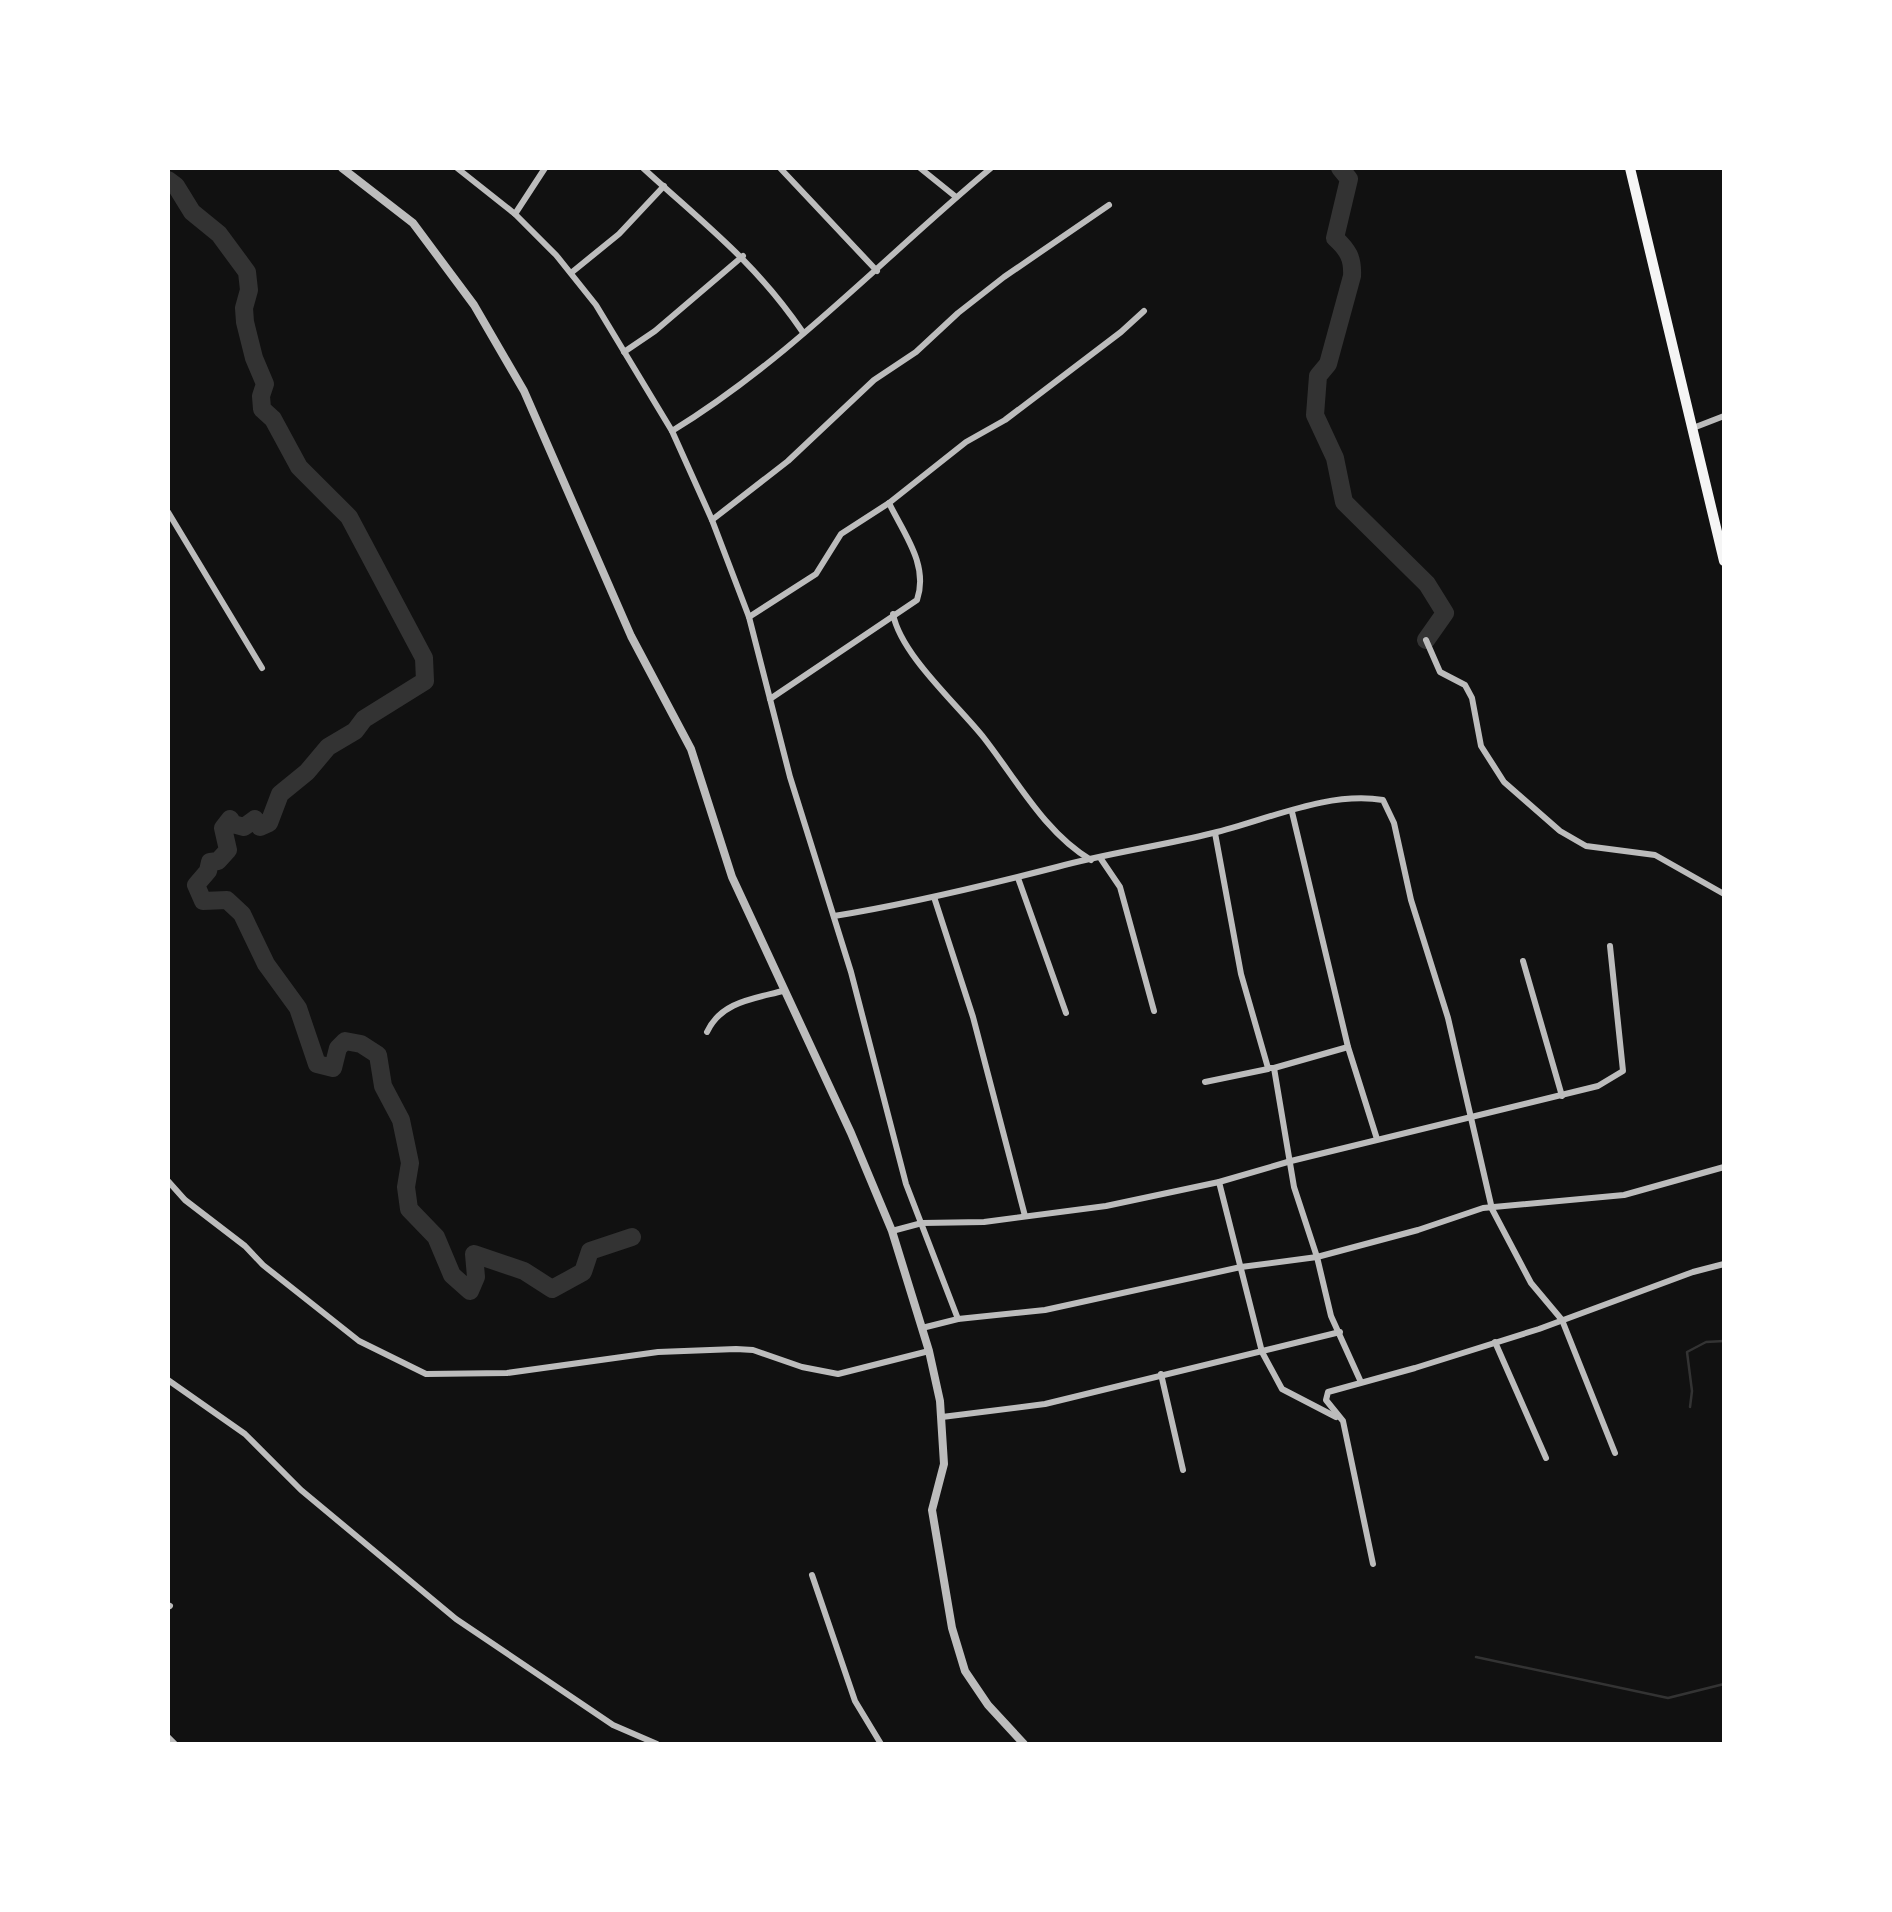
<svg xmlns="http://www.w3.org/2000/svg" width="1892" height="1912" font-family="Helvetica,sans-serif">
  <rect width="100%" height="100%" fill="#111"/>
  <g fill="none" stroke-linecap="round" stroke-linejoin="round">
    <!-- stream -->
    <g stroke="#333" stroke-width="2.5">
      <polyline points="1690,1407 1692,1391 1687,1352 1706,1342 1724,1341"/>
      <polyline points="1476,1657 1668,1698 1724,1684"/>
    </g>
    <!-- river -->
    <g stroke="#333" stroke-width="18">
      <path d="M1340 168 1349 179 1335 238C1348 250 1353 258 1352 276L1328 364 1318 376 1315 415 1335 458 1344 502 1427 584 1445 613 1426 640"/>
      <polyline points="168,180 176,186 192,212 219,234 247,272 249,290 244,308 245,322 254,358 265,384 261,396 262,409 273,419 299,467 349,517 424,658 425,681 364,719 355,731 328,747 307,772 280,794 269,823 260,827 255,819 244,827 233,824 230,819 223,828 228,850 218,861 210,862 208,871 196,885 203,901 227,900 242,914 266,964 298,1008 317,1064 333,1068 338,1048 345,1041 361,1044 378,1055 383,1086 401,1120 410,1163 406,1187 409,1209 436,1237 452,1275 470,1291 476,1277 474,1254 524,1271 552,1289 583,1272 590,1251 632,1237"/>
    </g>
    <!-- minor -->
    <g stroke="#bcbcbc" stroke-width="6">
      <polyline points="457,168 515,214 545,168"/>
      <path d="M643 168C703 223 755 262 802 331"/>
      <polyline points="780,168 877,271"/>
      <polyline points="920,168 956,197"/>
      <polyline points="515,214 556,255 596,305 672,431 712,520 749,617 790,777 851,972 906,1184 958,1319"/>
      <polyline points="571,273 619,234 664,186"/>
      <polyline points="624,352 655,331 743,256"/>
      <polyline points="1693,428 1724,416"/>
      <path d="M672 431C790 359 886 255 991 168"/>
      <polyline points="168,512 262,668"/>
      <polyline points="712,520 788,461 874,380 916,352 958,313 1004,277 1109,205"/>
      <path d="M893 614C901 655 957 704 984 738 1016 779 1045 833 1091 860"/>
      <polyline points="749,617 816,574 841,534 889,503 966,442 1005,420 1121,332 1144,311"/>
      <polyline points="1426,640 1440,672 1465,685 1472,698 1481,746 1504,782 1560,831 1586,846 1655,855 1724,894"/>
      <path d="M770 699 917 600C929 565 904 534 889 503"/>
      <polyline points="1292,812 1348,1047 1377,1139"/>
      <polyline points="1215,833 1241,974 1268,1068 1274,1068 1294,1187 1317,1257 1331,1316 1360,1380"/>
      <polyline points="1101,859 1120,887 1154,1011"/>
      <polyline points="1018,878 1066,1013"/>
      <polyline points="934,897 973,1017 1025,1216"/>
      <path d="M834 916C909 904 983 886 1057 867 1108 853 1161 846 1213 833 1267 820 1327 791 1383 800L1394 823 1411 900 1448 1018 1492 1209 1531 1283 1562 1320 1615 1453"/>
      <polyline points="1523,961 1562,1096"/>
      <path d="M707 1032C721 1002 752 999 783 991"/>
      <polyline points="1274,1068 1348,1047"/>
      <polyline points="1205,1082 1268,1069"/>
      <polyline points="168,1181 185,1200 245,1246 263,1265 359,1341 426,1374 507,1373 658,1352 736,1349 753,1350 802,1367 838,1374 929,1351"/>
      <polyline points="1219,1182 1262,1352 1282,1389 1336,1417"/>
      <polyline points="892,1231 922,1223 984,1222 1106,1206 1219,1182 1291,1161 1598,1086 1623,1071 1610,946"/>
      <polyline points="922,1328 958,1319 1045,1310 1241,1267 1317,1257 1418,1230 1483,1208 1624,1195 1724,1167"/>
      <polyline points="1495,1342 1546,1458"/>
      <polyline points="1161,1374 1183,1470"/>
      <polyline points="168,1380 245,1434 301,1490 456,1619 613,1725 657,1744"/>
      <polyline points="942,1417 1045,1404 1340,1332"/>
      <polyline points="1373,1564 1343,1421 1326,1400 1328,1392 1415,1368 1539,1329 1693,1272 1724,1264"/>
      <polyline points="812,1575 855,1701 881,1744"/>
      <polyline points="168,1605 170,1606"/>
      <polyline points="168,1737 175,1744"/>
    </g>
    <!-- tertiary -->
    <polyline stroke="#bcbcbc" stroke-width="8" points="342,168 413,223 474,305 524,391 631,636 691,749 732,877 851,1133 892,1231 929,1351 940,1401 944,1464 932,1510 952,1628 965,1671 988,1705 1024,1744"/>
    <!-- trunk -->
    <polyline stroke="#f5f5f5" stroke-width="10" points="1630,168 1724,561"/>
  </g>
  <!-- border -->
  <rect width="1892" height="1912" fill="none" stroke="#ffffff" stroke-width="340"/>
</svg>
